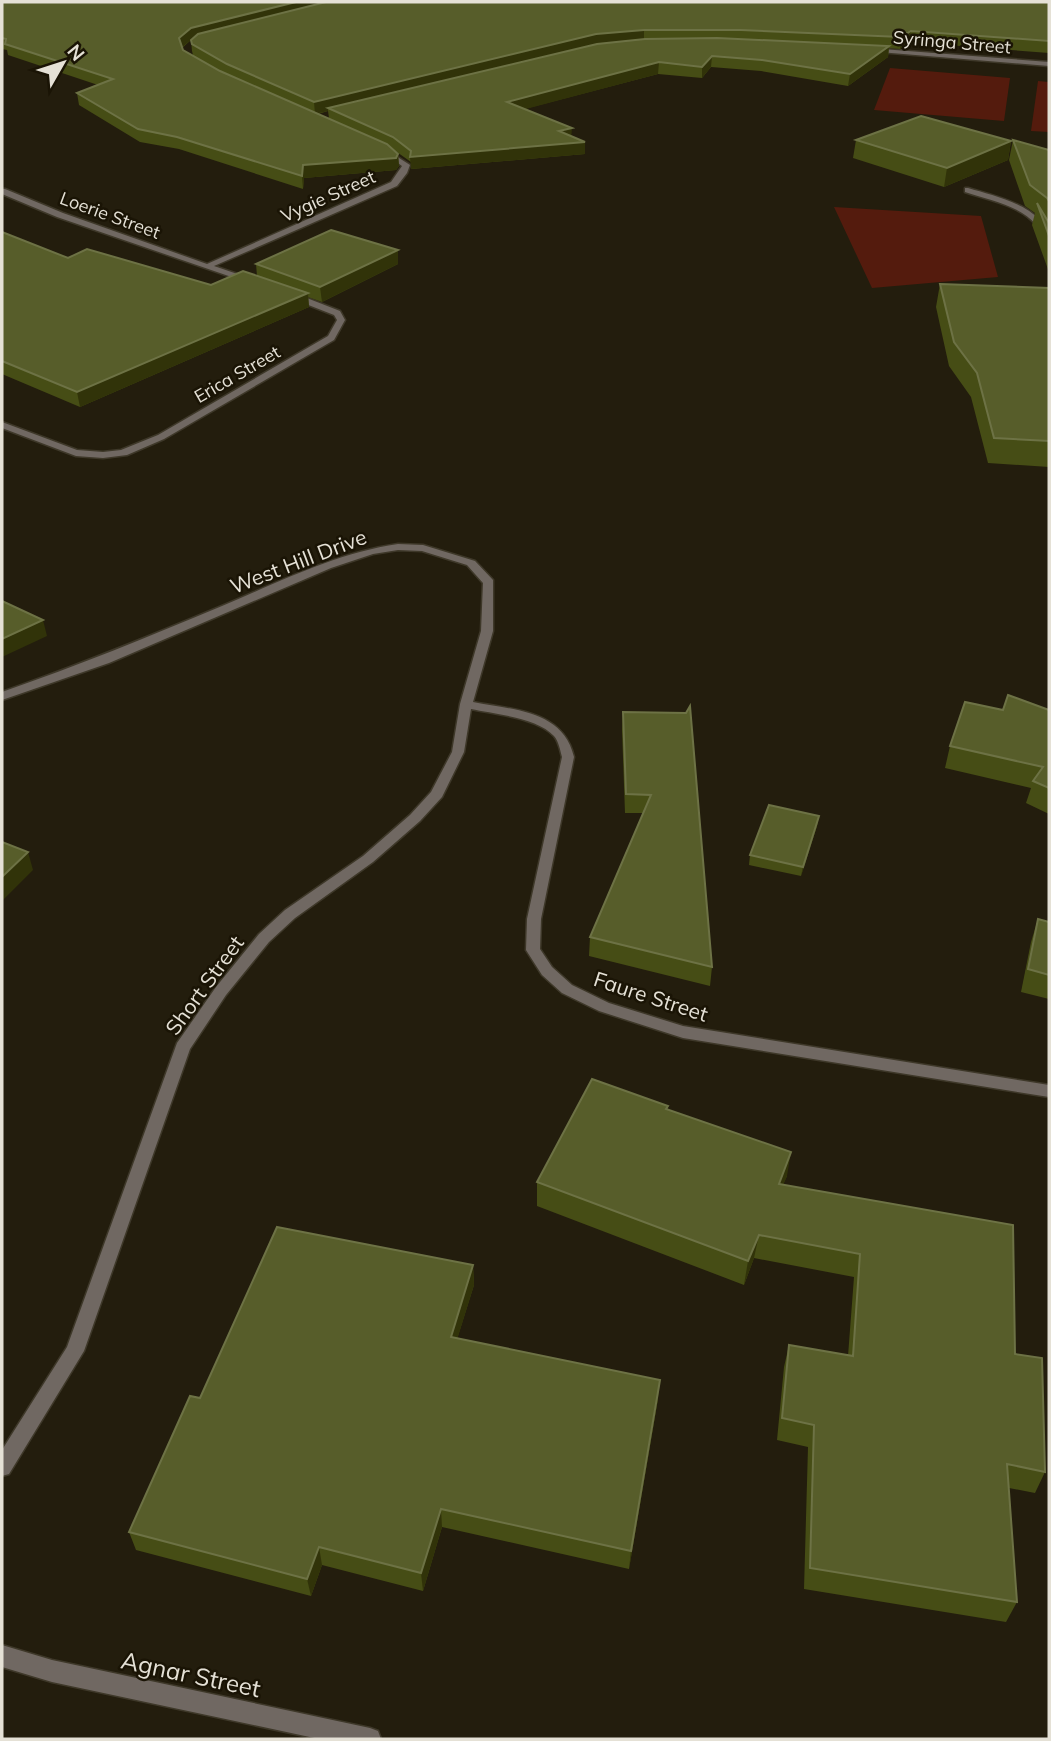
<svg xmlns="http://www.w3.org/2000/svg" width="1051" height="1741" font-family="Mulish,sans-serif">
  <rect width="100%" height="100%" fill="#231d0d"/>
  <!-- green -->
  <g fill="#541b0d">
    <polygon points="890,68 1010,78 1004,121 874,110"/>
    <polygon points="1038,81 1049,82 1049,132 1031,131"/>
    <polygon points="834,207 981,216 998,277 872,288"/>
  </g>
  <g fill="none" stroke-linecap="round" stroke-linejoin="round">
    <defs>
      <path id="lane" d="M968 188C998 197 1049 207 1049 245H1046C1043 238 1041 230 1036 225 1020 205 988 200 965 192V188Z"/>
      <g id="street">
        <polygon points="869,48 1049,62 1049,66 867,51"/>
        <polygon points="381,149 385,149 410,165 407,173 397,186 214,266 252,279 252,283 249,283 57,217 2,194 2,189 5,189 63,213 207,264 391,182 402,166 381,151"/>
        <polygon points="288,293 294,293 340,311 345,320 334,340 164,439 127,455 103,458 76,456 2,428 2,422 77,450 103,452 121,450 158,435 328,336 337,320 334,315 288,297"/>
        <path d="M398 544 423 545 475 561 493 580V631L473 702C513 710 563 710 574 757L541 919 540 949 552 967 572 985 609 1003 683 1026 1049 1085V1097L683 1038 599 1011 562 993 542 975 526 950 527 919 562 757C560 750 559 742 554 736 538 718 495 714 471 709L464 752 442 797 420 821 373 862 295 918 269 942 226 995 190 1049 84 1351 9 1474 2 1476V1450L67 1347 177 1043 216 987 259 934 285 910 363 856 410 815 431 792 452 752 460 704 481 631 483 583 467 565 422 551 398 550 373 554 331 568 109 663 2 700V692C77 666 148 637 222 606 279 582 336 553 398 544Z"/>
        <polygon points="2,1645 52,1660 370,1728 378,1731 381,1739 319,1739 52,1682 2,1667"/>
      </g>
    </defs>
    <!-- lane casing -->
    <use href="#lane" stroke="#3e3829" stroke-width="3"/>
    <!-- street casing -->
    <use href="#street" stroke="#3e3829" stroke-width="3"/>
    <!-- lane -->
    <use href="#lane" fill="#706862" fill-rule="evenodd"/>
    <!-- street -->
    <use href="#street" fill="#706862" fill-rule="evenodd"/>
  </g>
  <!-- wall -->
  <g fill="#464d15" fill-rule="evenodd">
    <path d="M2 2H1049V53L909 42 900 49 889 48 888 57 848 86 761 71 711 67 702 78 658 74 524 109 571 136 585 142V154L411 169V162L394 150 398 154 399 166 396 170 304 178 303 189 179 149 140 142 79 105 77 93 98 85 8 55 7 50 2 49ZM191 40 192 51 193 55 183 50 182 48ZM328 111 329 118 318 114Z"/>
    <polygon points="856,140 1011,141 1008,160 944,187 853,158"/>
    <polygon points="1013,140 1049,150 1049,272 1032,225 1035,213 1025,206 1009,160"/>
    <polygon points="2,232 68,258 211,285 257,276 256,264 398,264 322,302 308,297 309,307 80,407 2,374"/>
    <polygon points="940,284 1049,288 1049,467 988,463 971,397 949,366 936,307"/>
    <polygon points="1003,710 1049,710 1049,814 1026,803 1031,788 945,768 950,746"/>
    <polygon points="623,712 712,967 710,986 589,956 590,937 643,813 625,813 622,730"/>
    <polygon points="819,816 817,826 801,876 749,865 750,855"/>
    <polygon points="1038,919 1049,922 1049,999 1021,992 1031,942"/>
    <polygon points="668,1106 667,1110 787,1176 783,1184 1015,1354 1045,1472 1035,1493 1009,1488 1017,1602 1006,1622 804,1589 808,1447 777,1440 784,1367 789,1345 848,1356 854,1277 754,1258 744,1285 537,1206 537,1182"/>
    <polygon points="473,1265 474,1285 457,1339 658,1399 629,1569 442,1527 423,1591 322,1565 311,1596 136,1550 129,1532 200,1398"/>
  </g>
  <!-- shaded-wall -->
  <g fill="#313309">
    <polygon points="296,2 338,2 192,39 180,49 179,38 191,28"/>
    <polygon points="644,30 644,42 328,108 328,111 315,114 314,102 596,34"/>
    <polygon points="911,31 909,42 900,49 901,37"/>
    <polygon points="889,46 888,57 848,86 850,74"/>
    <polygon points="712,56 711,67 702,78 702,67"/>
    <polygon points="659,62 658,74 507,114 507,102"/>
    <polygon points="572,128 571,140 559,131"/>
    <polygon points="1011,141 1008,160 944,187 947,168"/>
    <polygon points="585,142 585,154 411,169 410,157"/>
    <polygon points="398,154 399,166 396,170 304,178 303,189 302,176 303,165"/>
    <polygon points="398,250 398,264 322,302 320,287"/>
    <polygon points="308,293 309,307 80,407 77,392"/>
    <polygon points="43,620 47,636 2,657 2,639"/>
    <polygon points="819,816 817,826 801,876 803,867"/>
    <polygon points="28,852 33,870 2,901 2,877"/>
    <polygon points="791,1152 787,1176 774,1207 779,1184"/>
    <polygon points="759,1235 754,1258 744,1285 748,1261"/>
    <polygon points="473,1265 474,1285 452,1356 451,1337"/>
    <polygon points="660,1380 658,1399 629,1569 631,1551"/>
    <polygon points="441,1509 442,1527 423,1591 421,1573"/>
    <polygon points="319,1547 322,1565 311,1596 307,1579"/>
  </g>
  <!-- building -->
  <g fill="#575d2a" stroke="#6d7245" stroke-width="2">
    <polygon points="2,2 296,2 191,28 179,38 183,50 220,71 387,144 398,154 396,158 303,165 302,176 177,137 138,129 77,93 113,79 5,44 6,39 2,38"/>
    <polygon points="326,2 1049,2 1049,41 911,31 901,37 741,30 644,30 596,34 314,102 227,64 192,44 191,40 198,34"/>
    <polygon points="717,38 889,46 850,74 762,60 712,56 702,67 659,62 507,102 572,128 559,131 585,142 410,157 411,151 393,137 328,108 597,44 645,39"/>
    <polygon points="921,116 1011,141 947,168 856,140"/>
    <polygon points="1013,140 1049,150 1049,201 1047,198 1030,185"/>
    <polygon points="1037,203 1049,223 1049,236"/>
    <polygon points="331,230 398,250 320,287 256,264"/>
    <polygon points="2,232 68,258 87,249 211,285 243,271 308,293 77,392 2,361"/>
    <polygon points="940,284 1049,288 1049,441 994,438 977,373 954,342"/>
    <polygon points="2,601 43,620 2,639"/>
    <polygon points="1008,695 1049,710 1049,788 1033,781 1043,767 950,746 965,702 1003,710"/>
    <polygon points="690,706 712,967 590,937 651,795 626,794 623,712 686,713"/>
    <polygon points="769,805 819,816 803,867 750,855"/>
    <polygon points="2,842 28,852 2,877"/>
    <polygon points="1038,919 1049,922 1049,975 1028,969"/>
    <polygon points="592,1079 668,1106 666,1109 791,1152 779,1184 1013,1225 1015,1354 1042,1358 1045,1472 1007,1464 1017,1602 810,1568 814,1425 782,1418 789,1345 853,1356 860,1254 759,1235 748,1261 537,1182"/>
    <polygon points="277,1227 473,1265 451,1337 660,1380 631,1551 441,1509 421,1573 319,1547 307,1579 129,1532 190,1396 200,1398"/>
  </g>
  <g text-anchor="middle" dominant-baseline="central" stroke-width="5" stroke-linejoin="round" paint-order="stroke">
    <!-- far-street labels -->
    <g font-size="18" fill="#e5e1d6" stroke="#1a1405">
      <text transform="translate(952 42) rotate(5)">Syringa Street</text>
      <text transform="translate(328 196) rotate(-24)">Vygie Street</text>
      <text transform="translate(110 215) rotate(20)">Loerie Street</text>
      <text transform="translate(237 374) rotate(-30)">Erica Street</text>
    </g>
    <!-- street labels -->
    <g font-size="21" fill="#e5e1d6" stroke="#1a1405">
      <text transform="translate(298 561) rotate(-21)">West Hill Drive</text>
      <text transform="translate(204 985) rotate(-54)">Short Street</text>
      <text transform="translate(651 996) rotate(18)">Faure Street</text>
    </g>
    <!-- near-street labels -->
    <g font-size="24" fill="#e5e1d6" stroke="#1a1405">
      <text transform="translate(191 1674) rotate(12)">Agnar Street</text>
    </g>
  </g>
  <!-- border -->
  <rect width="1051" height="1741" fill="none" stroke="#e5e1d6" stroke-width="7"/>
  <!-- north arrow -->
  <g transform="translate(63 63) rotate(51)" stroke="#1a1405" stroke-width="5" paint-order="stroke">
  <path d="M0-5L12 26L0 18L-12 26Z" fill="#e5e1d6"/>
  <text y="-10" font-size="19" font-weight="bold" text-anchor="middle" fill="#e5e1d6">N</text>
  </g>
</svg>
